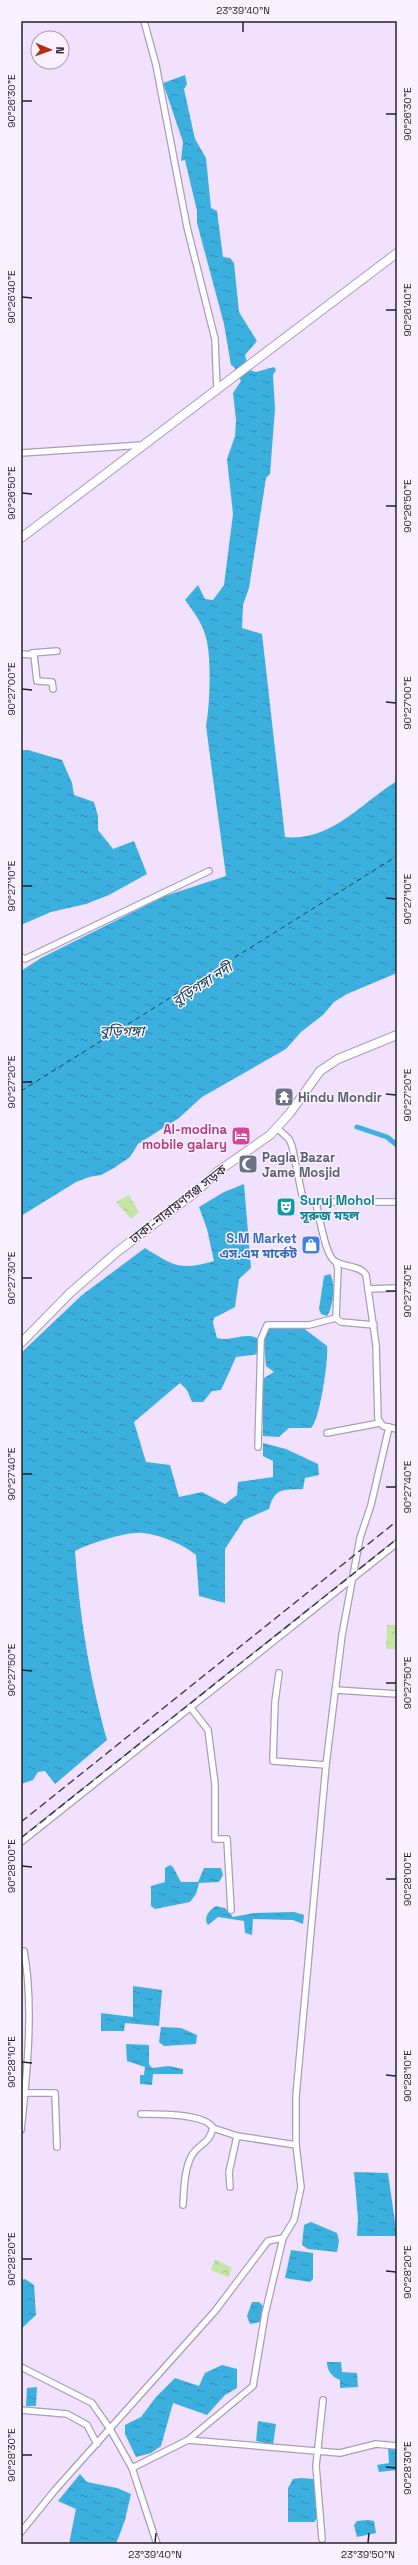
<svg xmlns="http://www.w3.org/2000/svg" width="418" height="2565" font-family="'Space Grotesk','Noto Sans Bengali',sans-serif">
  <defs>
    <pattern id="forest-crowns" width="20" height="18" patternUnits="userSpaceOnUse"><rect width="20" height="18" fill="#c4e6a4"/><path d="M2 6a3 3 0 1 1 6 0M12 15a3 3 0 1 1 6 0" fill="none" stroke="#a8c58d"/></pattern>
    <pattern id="water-ripples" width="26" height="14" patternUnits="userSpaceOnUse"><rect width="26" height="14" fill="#3bb0df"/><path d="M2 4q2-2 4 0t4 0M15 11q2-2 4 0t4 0" fill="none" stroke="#328fb5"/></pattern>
  </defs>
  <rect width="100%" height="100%" fill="#f1e1fe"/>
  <!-- forest -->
  <g fill="url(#forest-crowns)">
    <polygon points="129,1195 139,1212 131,1219 116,1202"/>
    <polygon points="387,1625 397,1625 397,1649 386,1649"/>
    <polygon points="215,2259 232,2268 228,2277 211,2270"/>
  </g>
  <!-- water -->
  <g fill="url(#water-ripples)">
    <path d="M185 75 187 84 184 89 195 139 206 158 211 208 217 211 223 257 230 258 234 263 239 312 257 341 245 355 249 370 256 372 274 367 276 370 273 375 275 409 270 474 266 478 249 588 243 605 242 628 262 634 285 837C331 842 361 803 397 781V973L347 994 334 1002 323 1015 301 1032 286 1049 202 1097 179 1118 138 1144 130 1157 114 1168 101 1175 89 1177 76 1182 21 1216V971L41 958 165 896 226 876 206 726C210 705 212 654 205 634 201 621 193 611 185 600L198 585 205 599 213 600 224 585 233 514 227 459 235 436 236 420 233 393 241 381 234 367 231 365 224 324 197 223V211L185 160 181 161 183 142 163 83Z"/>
    <polygon points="21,750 28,750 62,760 72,783 74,795 94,802 98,816 98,830 113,849 134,841 147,874 109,895 86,904 51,912 21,925"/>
    <path d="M244 1184 251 1268 239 1279 235 1307 214 1318 213 1323 217 1338C233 1342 244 1331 259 1339V1354L236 1357 221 1390 212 1391 203 1402H192L187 1390 180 1383 134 1422 146 1462 170 1465 179 1497 202 1492 225 1504 237 1495 238 1482 273 1477V1461L263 1456V1443L286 1449 318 1464 319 1475 305 1478 303 1489C283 1490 275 1487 269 1509L244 1520 225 1549V1603L199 1596 196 1555C183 1544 161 1535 143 1533 127 1531 89 1544 75 1551 80 1619 89 1675 107 1740L55 1784 45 1771 38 1772 33 1780 21 1784V1353L82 1295 145 1248C174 1266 180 1271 214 1261L207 1229 199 1207 224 1192Z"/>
    <path d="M330 1274C336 1283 333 1308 327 1316L321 1314 319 1309 324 1276Z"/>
    <path d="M279 1326 302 1327 327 1346C329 1357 320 1421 311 1428H289L279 1437 263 1436V1382L264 1378 274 1372 266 1366 264 1343 267 1329Z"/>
    <polygon points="170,1865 173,1867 181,1882 198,1882 204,1868 221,1868 223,1875 219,1882 199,1883 196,1894 190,1902 155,1909 151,1906 151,1886 165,1882 165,1868"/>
    <path d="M216 1906 225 1908 233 1917 254 1913 294 1912 304 1915 303 1924 293 1920 253 1919 252 1935 245 1933 244 1921 218 1917 208 1925C203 1918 209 1910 216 1906Z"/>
    <polygon points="133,1986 162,1990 159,2026 125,2023 124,2031 101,2031 101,2013 133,2017"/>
    <polygon points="161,2027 181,2028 197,2035 196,2044 164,2046 159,2042"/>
    <polygon points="126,2044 149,2045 149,2064 152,2068 169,2066 183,2069 183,2074 153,2074 152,2085 140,2084 140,2075 144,2075 145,2067 127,2061"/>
    <polygon points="354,2172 388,2173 397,2236 357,2236 358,2218"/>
    <polygon points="311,2222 337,2233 339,2241 337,2252 308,2249 302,2245 304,2225"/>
    <polygon points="291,2250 313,2253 313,2279 310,2282 285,2278"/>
    <polygon points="25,2279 34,2285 36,2315 21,2329 21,2280"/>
    <polygon points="252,2302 259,2302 263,2306 261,2322 250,2324 247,2316"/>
    <path d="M327 2362H341L342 2372 357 2373 358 2387 340 2388V2380C332 2377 327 2371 327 2362Z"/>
    <polygon points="222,2365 237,2369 237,2388 225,2395 207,2415 173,2403 161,2446 151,2453 136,2457 125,2434 125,2425 141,2417 156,2397 175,2378 199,2386 205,2373"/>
    <polygon points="37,2387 36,2406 26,2406 27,2388"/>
    <polygon points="258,2421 276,2424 273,2445 256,2441"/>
    <polygon points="388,2447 397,2447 397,2470 379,2472 377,2465 389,2463"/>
    <polygon points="80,2474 87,2482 117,2488 131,2494 125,2520 116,2544 69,2544 76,2509 58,2501"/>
    <polygon points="301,2478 314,2479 317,2485 318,2517 314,2522 288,2522 288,2488 293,2479"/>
    <polygon points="368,2520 374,2521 376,2533 357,2537 354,2525 357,2521"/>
  </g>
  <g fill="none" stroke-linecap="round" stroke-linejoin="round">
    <!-- canal -->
    <polyline stroke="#3bb0df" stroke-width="5" points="357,1127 387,1137 397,1145"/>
    <!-- ferry -->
    <polyline stroke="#114255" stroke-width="1" stroke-dasharray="5 4" stroke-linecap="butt" points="21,1091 397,856"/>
    <defs>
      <g id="minor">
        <polyline points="144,21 156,65 187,227 215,339 217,391"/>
        <polyline points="21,453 143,445"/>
        <polyline points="32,653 57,651"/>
        <polyline points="21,654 34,655 37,681 52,682 53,689"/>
        <polyline points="21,957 25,959 209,871"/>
        <path d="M277 1128 289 1139 292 1146 302 1195 306 1201 314 1202 316 1204C320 1217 325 1257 336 1262 345 1267 361 1266 366 1275L376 1345 378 1419 383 1426 397 1429"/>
        <polyline points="314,1202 397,1202"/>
        <polyline points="368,1289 397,1288"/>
        <polyline points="336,1318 338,1269 336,1262"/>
        <polyline points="327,1433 380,1423"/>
        <polyline points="258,1447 261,1339 267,1325 309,1325 336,1318 341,1322 374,1325"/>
        <polyline points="279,1673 275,1702 273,1761 326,1765"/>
        <polyline points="336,1690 397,1694"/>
        <polyline points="191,1708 208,1730 215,1784 215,1839 227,1839 231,1910"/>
        <polyline points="21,1842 397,1543"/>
        <path d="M21 1952 24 1951C34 2005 27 2075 21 2130"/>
        <polyline points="25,2093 55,2093 57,2147"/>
        <path d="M141 2114C157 2114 205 2113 213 2128"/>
        <polyline points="230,2187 229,2172 237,2136 296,2145"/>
        <path d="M183 2205C184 2190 184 2169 192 2155 200 2142 208 2146 213 2128L237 2136"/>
        <polyline points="21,2367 92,2403 110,2429 132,2468 157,2544"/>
        <polyline points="21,2410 67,2414 87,2425 97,2444"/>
        <polyline points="188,2440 340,2453 376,2444 397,2446"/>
        <polyline points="132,2468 188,2440 253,2386 265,2314 283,2238 294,2220 301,2187 296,2145 296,2096 326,1765 342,1635 360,1538 371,1505 389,1427"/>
        <polyline points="21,2532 55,2490 215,2311 268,2241 283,2238"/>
        <polyline points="322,2539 316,2466 323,2400"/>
      </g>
      <g id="highway">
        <polyline points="21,538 397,253"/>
        <polyline points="21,1343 70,1293 117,1252 197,1191 217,1172 270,1135 290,1113 320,1071 338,1059 397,1035"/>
      </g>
    </defs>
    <!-- minor casing -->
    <use href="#minor" stroke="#ab9cb7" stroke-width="8"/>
    <!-- highway casing -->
    <use href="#highway" stroke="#ab9cb7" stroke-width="10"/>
    <!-- minor -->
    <use href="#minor" stroke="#fff" stroke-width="5.5"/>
    <!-- highway -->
    <use href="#highway" stroke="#fff" stroke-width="8"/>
    <!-- rail -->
    <g stroke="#3f3845" stroke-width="1.5" stroke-dasharray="8 4" stroke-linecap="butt">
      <polyline points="21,1822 397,1521"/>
      <polyline points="21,1838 397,1539"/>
    </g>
  </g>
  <!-- ticks -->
  <path fill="none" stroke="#27222c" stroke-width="1.5" d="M243 32V22M22 101H32M386 114H396M22 297 32 298M386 310H396M22 493 32 494M386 506H396M22 689 32 690M386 702 396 703M22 886H32M386 898 396 899M22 1082H32M386 1094 396 1095M22 1278H32M386 1291H396M22 1474H32M386 1487H396M22 1670 32 1671M386 1683H396M22 1866 32 1867M386 1879H396M22 2062 32 2063M386 2075 396 2076M22 2259H32M386 2271 396 2272M22 2455H32M386 2467 396 2468M155 2543 156 2533M368 2543 369 2533"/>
  <!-- icons -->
  <defs>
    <symbol id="temple-square" viewBox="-11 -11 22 22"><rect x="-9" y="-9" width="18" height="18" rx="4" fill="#6b7280" stroke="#f9f2fe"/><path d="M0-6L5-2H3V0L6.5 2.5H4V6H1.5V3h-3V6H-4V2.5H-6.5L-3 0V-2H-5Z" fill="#fff"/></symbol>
    <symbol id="hotel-square" viewBox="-11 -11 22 22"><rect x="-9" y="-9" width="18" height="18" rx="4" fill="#d1479c" stroke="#f9f2fe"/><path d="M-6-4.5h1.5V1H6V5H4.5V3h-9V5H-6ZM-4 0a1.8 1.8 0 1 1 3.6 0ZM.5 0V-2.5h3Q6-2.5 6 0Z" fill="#fff"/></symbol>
    <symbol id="mosque-square" viewBox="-11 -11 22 22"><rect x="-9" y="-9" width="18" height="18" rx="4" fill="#6b7280" stroke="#f9f2fe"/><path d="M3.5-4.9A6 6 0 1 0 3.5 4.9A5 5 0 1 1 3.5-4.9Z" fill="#fff"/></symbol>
    <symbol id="theatre-square" viewBox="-11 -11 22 22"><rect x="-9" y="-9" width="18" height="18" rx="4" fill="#0f9aa8" stroke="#f9f2fe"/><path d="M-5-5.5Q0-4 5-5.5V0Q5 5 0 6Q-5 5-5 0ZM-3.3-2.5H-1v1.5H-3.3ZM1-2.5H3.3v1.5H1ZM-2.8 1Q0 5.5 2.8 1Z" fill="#fff"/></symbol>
    <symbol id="shop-square" viewBox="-11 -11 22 22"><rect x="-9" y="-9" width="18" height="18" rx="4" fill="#3f7fe0" stroke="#f9f2fe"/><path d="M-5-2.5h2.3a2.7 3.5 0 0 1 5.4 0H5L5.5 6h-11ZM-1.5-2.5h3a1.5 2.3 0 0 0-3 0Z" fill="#fff"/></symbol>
  </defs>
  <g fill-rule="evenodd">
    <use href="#temple-square" x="273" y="1086" width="22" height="22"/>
    <use href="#hotel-square" x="230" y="1125" width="22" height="22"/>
    <use href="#mosque-square" x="237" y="1153" width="22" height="22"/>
    <use href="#theatre-square" x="275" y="1196" width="22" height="22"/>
    <use href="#shop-square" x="300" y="1234" width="22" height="22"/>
  </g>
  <g text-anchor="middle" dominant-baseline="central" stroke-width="3" stroke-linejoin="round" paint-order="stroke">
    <!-- worship labels -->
    <g font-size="13" font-weight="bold" fill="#5b616d" stroke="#f9f2fe" text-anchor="start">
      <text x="298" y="1097">Hindu Mondir</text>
      <text x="262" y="1157">Pagla Bazar<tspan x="262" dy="15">Jame Mosjid</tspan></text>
    </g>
    <!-- hotel labels -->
    <g font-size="13" font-weight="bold" fill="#b23c85" stroke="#f9f2fe" text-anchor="end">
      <text x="227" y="1129">Al-modina<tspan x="227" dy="15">mobile galary</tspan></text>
    </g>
    <!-- culture labels -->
    <g font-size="13" font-weight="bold" fill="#0d838f" stroke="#f9f2fe" text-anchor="start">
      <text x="300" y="1200">Suruj Mohol<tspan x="300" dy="15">সূরুজ মহল</tspan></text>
    </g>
    <!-- street labels -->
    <g font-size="13" fill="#27222c" stroke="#f9f2fe">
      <text transform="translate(178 1204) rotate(-38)">ঢাকা-নারায়ণগঞ্জ সড়ক</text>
    </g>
    <!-- shop labels -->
    <g font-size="13" font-weight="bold" fill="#366cbe" stroke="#f9f2fe" text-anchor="end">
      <text x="297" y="1238">S.M Market<tspan x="297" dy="15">এস.এম মার্কেট</tspan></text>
    </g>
    <!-- water labels -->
    <g font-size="14" font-style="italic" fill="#114255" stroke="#f9f2fe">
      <text transform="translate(202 984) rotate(-33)">বুড়িগঙ্গা নদী</text>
      <text x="122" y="1031">বুড়িগঙ্গা</text>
    </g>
  </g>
  <!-- border -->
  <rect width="418" height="2565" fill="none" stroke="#f9f2fe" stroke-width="44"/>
  <!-- north arrow -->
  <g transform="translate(50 50) rotate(92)"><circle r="19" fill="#f9f2fe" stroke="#a59faa"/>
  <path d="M0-3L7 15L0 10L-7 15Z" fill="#b82d0b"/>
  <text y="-6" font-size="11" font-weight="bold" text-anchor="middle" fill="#27222c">N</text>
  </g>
  <rect x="22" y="22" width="374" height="2521" fill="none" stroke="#27222c" stroke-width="1.5"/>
  <g font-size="10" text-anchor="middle" fill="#27222c">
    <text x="243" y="14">23°39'40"N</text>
    <text transform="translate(11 101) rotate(-90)" y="4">90°26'30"E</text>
    <text transform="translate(407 114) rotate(-90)" y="4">90°26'30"E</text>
    <text transform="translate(11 297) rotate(-90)" y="4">90°26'40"E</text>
    <text transform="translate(407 310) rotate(-90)" y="4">90°26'40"E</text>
    <text transform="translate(11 493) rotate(-90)" y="4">90°26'50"E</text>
    <text transform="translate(407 506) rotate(-90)" y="4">90°26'50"E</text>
    <text transform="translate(11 689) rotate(-90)" y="4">90°27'00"E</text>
    <text transform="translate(407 703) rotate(-90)" y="4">90°27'00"E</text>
    <text transform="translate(11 886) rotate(-90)" y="4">90°27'10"E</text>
    <text transform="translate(407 899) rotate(-90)" y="4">90°27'10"E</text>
    <text transform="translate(11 1082) rotate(-90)" y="4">90°27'20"E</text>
    <text transform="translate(407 1095) rotate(-90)" y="4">90°27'20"E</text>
    <text transform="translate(11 1278) rotate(-90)" y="4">90°27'30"E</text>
    <text transform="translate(407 1291) rotate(-90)" y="4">90°27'30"E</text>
    <text transform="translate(11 1474) rotate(-90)" y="4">90°27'40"E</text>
    <text transform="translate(407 1487) rotate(-90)" y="4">90°27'40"E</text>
    <text transform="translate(11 1670) rotate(-90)" y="4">90°27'50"E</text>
    <text transform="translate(407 1683) rotate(-90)" y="4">90°27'50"E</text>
    <text transform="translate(11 1866) rotate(-90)" y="4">90°28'00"E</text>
    <text transform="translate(407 1879) rotate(-90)" y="4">90°28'00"E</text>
    <text transform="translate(11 2062) rotate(-90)" y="4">90°28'10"E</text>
    <text transform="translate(407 2076) rotate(-90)" y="4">90°28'10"E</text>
    <text transform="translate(11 2259) rotate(-90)" y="4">90°28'20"E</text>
    <text transform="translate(407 2272) rotate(-90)" y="4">90°28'20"E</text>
    <text transform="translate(11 2455) rotate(-90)" y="4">90°28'30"E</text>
    <text transform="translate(407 2468) rotate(-90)" y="4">90°28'30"E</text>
    <text x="155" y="2558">23°39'40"N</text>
    <text x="368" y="2558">23°39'50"N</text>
  </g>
</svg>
